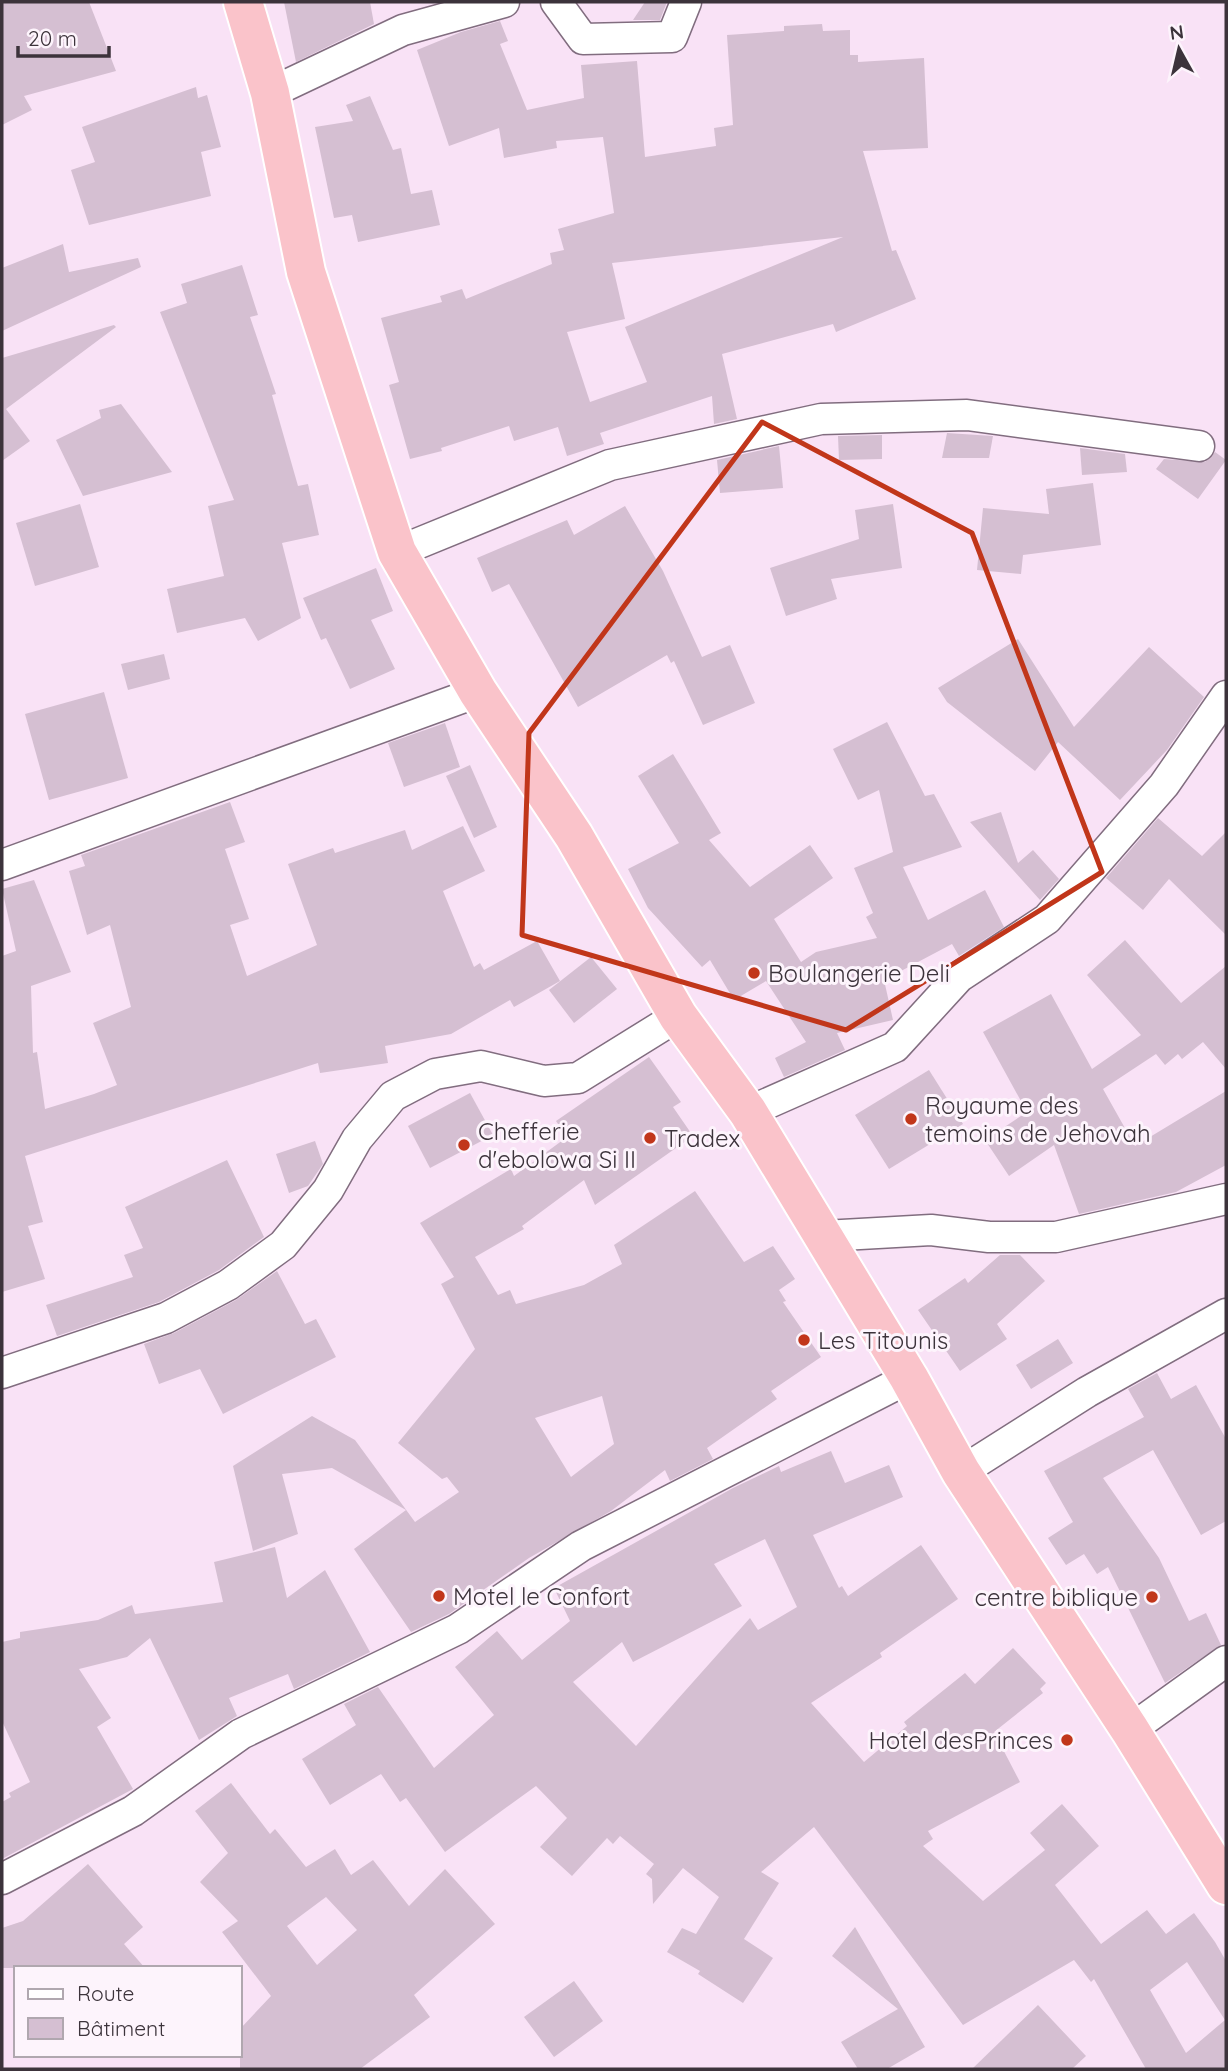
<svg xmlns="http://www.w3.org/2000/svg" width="1228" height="2071" font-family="Quicksand,sans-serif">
  <rect width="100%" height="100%" fill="#f9e2f6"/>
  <!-- building -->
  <g fill="#d5bfd2" fill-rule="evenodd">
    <polygon points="2,2 89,2 116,71 24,96 32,110 2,125"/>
    <polygon points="284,2 370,2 374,24 296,62"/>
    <polygon points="645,2 667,2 660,20 633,20"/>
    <path d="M500 21 508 41 500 44 527 110 584 98 581 65 637 61 645 157 716 146 714 128 733 125 727 35 784 31V26L822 24 823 31 850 30V55H858V62L924 58 928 148 863 151 892 251 896 250 916 299 836 332 833 324 722 354 737 419 714 424 712 396 600 433 604 444 567 456 558 427 514 441 509 426 441 448 442 451 410 459 389 385 399 382 381 318 442 302 440 296 462 289 466 299 552 264 550 253 564 250 558 229 614 213 603 137 556 141 557 148 504 158 499 128 449 146 417 50 461 32ZM843 237 625 327 647 382 590 402 567 332 625 319 612 263Z"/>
    <polygon points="196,87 198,98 207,95 221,147 201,152 211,196 89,225 71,170 95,162 82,127"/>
    <polygon points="370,96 393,150 401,148 411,194 432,190 440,225 358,242 352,215 334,218 315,127 353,121 346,105"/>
    <polygon points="63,244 69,272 138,258 141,267 2,331 2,268"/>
    <polygon points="242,265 258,315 250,317 276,394 272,395 298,486 308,484 319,535 282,543 301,618 258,641 245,618 177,633 167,589 224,576 208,506 234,500 160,312 187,303 181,284"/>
    <polygon points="114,325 116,327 6,409 30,441 2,461 2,358"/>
    <polygon points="121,404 172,472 83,496 56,440 101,418 99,410"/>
    <polygon points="947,433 993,436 989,458 942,458"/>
    <polygon points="882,435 882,459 839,460 838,436"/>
    <polygon points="779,446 783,488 720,493 717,460"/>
    <polygon points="1080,448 1125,454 1127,472 1082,475"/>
    <polygon points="1215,452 1226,460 1198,499 1156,469 1164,459 1205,462"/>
    <polygon points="1093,483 1101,545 1023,555 1021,574 977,570 983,508 1049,514 1046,489"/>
    <polygon points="80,504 99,567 35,586 16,523"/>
    <polygon points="893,504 902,568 831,579 837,599 786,616 770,568 859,539 855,510"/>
    <polygon points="625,506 663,571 702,657 730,645 755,703 703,725 674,661 671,663 667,655 578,707 509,584 492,592 477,558 567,520 574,535"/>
    <polygon points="376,568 393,611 371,620 395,669 350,689 326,638 321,640 303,598"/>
    <polygon points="1018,639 1074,727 1149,647 1204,697 1167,750 1120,800 1058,742 1035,771 947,702 938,688"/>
    <polygon points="164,654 170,679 128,690 121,664"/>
    <polygon points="104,692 128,778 49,800 25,714"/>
    <polygon points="887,722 925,796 934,794 962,847 903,867 928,920 985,890 1004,927 959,956 952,944 884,980 893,1020 837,1033 845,1050 784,1077 775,1058 806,1042 766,981 734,1000 710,960 702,967 648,908 628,869 679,843 638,776 673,754 721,833 709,840 750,887 810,845 833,878 774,919 801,962 816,952 877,938 866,917 873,913 854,868 893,852 879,790 858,800 833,749"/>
    <polygon points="445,723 460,767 404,787 388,743"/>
    <polygon points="470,765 497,827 474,838 446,776"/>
    <polygon points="230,802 245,842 225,849 249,919 230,925 247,976 317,945 288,864 333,848 335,853 405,830 412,850 463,826 485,871 443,891 474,967 480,963 484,970 537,941 560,981 514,1007 510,1000 451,1034 385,1046 388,1063 320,1073 318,1063 25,1156 43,1222 28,1226 45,1279 2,1292 2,956 16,951 2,889 34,880 71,972 31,986 33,1053 37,1052 45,1109 94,1094 117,1085 93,1023 131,1007 110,925 87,935 69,871 85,866 81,855"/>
    <polygon points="1001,812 1018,863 1033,850 1059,879 1040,900 970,822"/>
    <polygon points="1158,818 1202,856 1226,832 1226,935 1169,879 1143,910 1106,878"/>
    <polygon points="1125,940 1181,1003 1226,966 1226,1069 1203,1042 1182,1059 1178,1054 1165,1065 1156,1054 1103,1089 1135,1146 1226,1091 1226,1165 1176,1192 1079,1214 1054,1145 1009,1176 985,1140 1027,1112 983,1032 1051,994 1092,1069 1141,1035 1087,975"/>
    <polygon points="591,957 617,989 574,1023 549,990"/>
    <path d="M649 1057 681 1102 673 1107 693 1136 595 1205 584 1180 522 1226 524 1229 475 1257 498 1295 510 1290 516 1304 584 1285 622 1264 614 1245 695 1191 744 1262 773 1246 795 1279 779 1290 786 1301 783 1302 821 1357 771 1391 777 1399 707 1448 713 1459 670 1481 665 1470 611 1511 529 1558 449 1614 411 1632 354 1549 406 1510 332 1468 282 1474 298 1534 253 1551 233 1466 312 1416 355 1440 415 1522 459 1492 447 1477 442 1479 398 1443 475 1349 441 1284 454 1277 420 1223 511 1169 514 1176 567 1137 556 1121ZM602 1396 614 1444 571 1477 535 1418Z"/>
    <polygon points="929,1070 963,1124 889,1169 855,1115"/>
    <polygon points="470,1093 493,1135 430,1168 408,1126"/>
    <polygon points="315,1141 323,1164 308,1186 289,1193 276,1154"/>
    <polygon points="227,1160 264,1237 219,1270 159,1302 57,1336 46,1305 133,1277 124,1255 143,1248 125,1207"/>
    <polygon points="1000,1255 1020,1255 1045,1281 997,1324 1007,1339 960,1371 918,1310 965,1278 968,1283"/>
    <polygon points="277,1271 305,1324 316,1319 336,1357 223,1414 200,1369 159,1384 144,1344 174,1333 236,1300"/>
    <polygon points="1058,1339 1073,1363 1031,1389 1016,1365"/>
    <polygon points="1157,1373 1171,1399 1196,1385 1226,1439 1226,1521 1201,1535 1153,1450 1103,1478 1159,1558 1189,1621 1206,1613 1221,1645 1165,1683 1108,1567 1097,1574 1084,1554 1066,1565 1048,1538 1073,1522 1044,1471 1144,1417 1128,1389"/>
    <path d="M831 1451 845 1483 889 1465 903 1497 813 1535 839 1588 842 1586 848 1596 921 1545 958 1599 880 1653 882 1657 811 1703 864 1762 907 1726 904 1722 965 1673 975 1684 1013 1648 1046 1683 1040 1689 1043 1693 994 1732 1020 1782 928 1831 933 1839 923 1846 983 1901 1045 1850 1030 1833 1062 1804 1099 1846 1055 1885 1101 1944 1147 1910 1166 1934 1194 1913 1215 1942 1226 1961V2069H1146L1094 1979 1091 1982 1074 1960 963 2025 814 1827 761 1872 779 1883 744 1939 773 1958 743 2003 698 1974 700 1971 667 1952 682 1928 696 1934 719 1897 683 1868 653 1904 652 1879 646 1874 654 1864 620 1836 613 1844 607 1838 572 1876 540 1847 567 1818 536 1786 445 1852 406 1798 400 1802 381 1774 330 1805 302 1759 356 1725 344 1704 378 1687 434 1768 494 1715 455 1667 497 1631 522 1660 570 1621 554 1588 733 1488 779 1466 781 1472ZM765 1539 797 1607 758 1630 750 1618 636 1746 573 1682 622 1642 633 1662 742 1606 714 1564ZM1187 1962 1225 2020 1186 2053 1150 1990Z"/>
    <polygon points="275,1547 287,1598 325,1570 370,1652 294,1689 288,1674 229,1698 237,1716 199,1740 150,1638 127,1657 79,1669 111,1718 97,1727 133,1789 2,1859 2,1802 11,1797 9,1793 30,1782 2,1721 2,1642 20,1638 20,1632 98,1620 132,1605 135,1614 223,1602 214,1562"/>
    <path d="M231 1783 270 1834 275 1829 306 1867 335 1849 351 1875 373 1860 409 1906 445 1869 495 1924 414 1995 430 2017 360 2069H240V2029L271 1996 222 1932 238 1921 200 1882 228 1853 195 1811ZM326 1897 357 1930 317 1965 287 1926Z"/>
    <polygon points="88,1864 143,1927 124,1944 145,1968 2,1968 2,1928 23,1921"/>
    <polygon points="855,1927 925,2047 887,2069 858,2069 841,2042 898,2009 832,1956"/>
    <polygon points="574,1981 603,2021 554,2057 524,2017"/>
    <polygon points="1038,2005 1086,2056 1072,2069 972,2069"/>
  </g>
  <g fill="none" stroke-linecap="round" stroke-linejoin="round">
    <defs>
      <g id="minor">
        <polyline points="556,2 583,39 672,37 686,2"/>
        <polyline points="270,93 403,30 504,2"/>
        <polyline points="397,552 610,465 821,419 967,415 1199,446"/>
        <polyline points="2,865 478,692"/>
        <polyline points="748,1112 895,1047 959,977 1047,919 1164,785 1226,696"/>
        <polyline points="824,1236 931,1230 989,1237 1056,1237 1226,1199"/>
        <polyline points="2,1373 166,1318 228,1285 283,1245 328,1190 357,1139 393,1096 435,1074 481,1066 544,1081 578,1078 678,1016"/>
        <polyline points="961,1472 1087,1392 1226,1314"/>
        <polyline points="1130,1730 1226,1661"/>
        <polyline points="2,1879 133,1811 241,1734 458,1629 581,1546 909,1378"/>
      </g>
      <polyline id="trunk" points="243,2 270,93 306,272 397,552 478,692 574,836 678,1016 748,1112 909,1378 961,1472 1130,1730 1226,1885"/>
    </defs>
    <!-- minor casing -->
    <use href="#minor" stroke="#816d7f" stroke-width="33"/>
    <!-- trunk casing -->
    <use href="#trunk" stroke="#fff" stroke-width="42"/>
    <!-- minor -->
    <use href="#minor" stroke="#fff" stroke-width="30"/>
    <!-- trunk -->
    <use href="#trunk" stroke="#fac3ca" stroke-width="38"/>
  </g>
  <!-- marked area -->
  <path fill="none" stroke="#c1361a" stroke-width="5" stroke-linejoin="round" d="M762 422 972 533 1102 872 846 1030 522 935 529 733Z"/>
  <!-- markers -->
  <g fill="#c1361a" stroke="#fdf4fc" stroke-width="2.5">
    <circle cx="754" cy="973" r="7"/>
    <circle cx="911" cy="1119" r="7"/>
    <circle cx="650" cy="1138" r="7"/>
    <circle cx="464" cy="1145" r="7"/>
    <circle cx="804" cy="1340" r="7"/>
    <circle cx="439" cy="1596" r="7"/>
    <circle cx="1152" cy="1597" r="7"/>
    <circle cx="1067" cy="1740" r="7"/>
  </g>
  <g text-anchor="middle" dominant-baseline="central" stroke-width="6" stroke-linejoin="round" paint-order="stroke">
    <!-- poi labels -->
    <g font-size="24" fill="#3c333b" stroke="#fdf4fc" text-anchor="start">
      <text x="768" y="973">Boulangerie Deli</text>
      <text x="925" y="1105">Royaume des<tspan x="925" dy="28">temoins de Jehovah</tspan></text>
      <text x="478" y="1131">Chefferie<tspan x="478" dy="28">d'ebolowa Si II</tspan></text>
      <text x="664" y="1138">Tradex</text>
      <text x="818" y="1340">Les Titounis</text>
      <text x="453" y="1596">Motel le Confort</text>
      <text x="1138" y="1597" text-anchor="end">centre biblique</text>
      <text x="1053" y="1740" text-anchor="end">Hotel desPrinces</text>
    </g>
  </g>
  <!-- border -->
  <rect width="1228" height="2071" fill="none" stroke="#3c333b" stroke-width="7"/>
  <!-- legend -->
  <rect x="14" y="1966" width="228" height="91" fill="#fdf4fc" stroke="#b0a7af" stroke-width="2"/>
  <rect x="28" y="1989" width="35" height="10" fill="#ffffff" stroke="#b0a7af" stroke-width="2"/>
  <text x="77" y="2001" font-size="21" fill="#3c333b">Route</text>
  <rect x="28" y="2018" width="35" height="21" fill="#d5bfd2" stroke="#b0a7af" stroke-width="2"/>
  <text x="77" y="2036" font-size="21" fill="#3c333b">Bâtiment</text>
  <!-- north arrow -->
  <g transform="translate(1179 49) rotate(352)" stroke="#fdf4fc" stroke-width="5" paint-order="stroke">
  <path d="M0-5L12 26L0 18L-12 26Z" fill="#3c333b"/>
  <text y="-10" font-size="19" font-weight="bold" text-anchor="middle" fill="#3c333b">N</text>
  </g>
  <!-- scale -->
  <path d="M18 46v10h91v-10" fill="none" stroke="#3c333b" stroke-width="3.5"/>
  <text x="28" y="46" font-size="21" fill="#3c333b" stroke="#fdf4fc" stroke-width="5" paint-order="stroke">20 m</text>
</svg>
